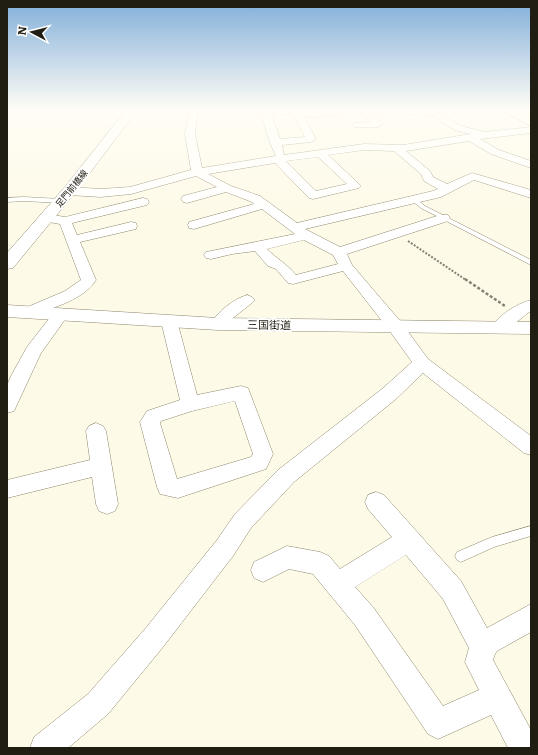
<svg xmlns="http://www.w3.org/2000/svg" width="538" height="755" font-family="Literata,'Noto Sans JP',serif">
  <rect width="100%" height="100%" fill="#fefae8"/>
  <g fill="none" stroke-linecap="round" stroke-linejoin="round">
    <defs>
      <g id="service">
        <polygon points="24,197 61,199 64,201 61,203 24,201 7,202 7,198"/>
        <polygon points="412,199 416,199 425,206 531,260 531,265 421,208 412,201"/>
        <polygon points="531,526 531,536 494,547 461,562 457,560 455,556 457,552 492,537"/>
      </g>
      <g id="minor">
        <path d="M198 109 195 134 202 168 276 156 270 143 261 114 265 109 315 111 385 109 381 112 370 113 383 124 378 127H354L352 125 354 123 370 122 360 113 315 117 304 116 316 139 311 142 282 145 284 155 364 144 403 145 471 134 455 130 432 116 391 112 387 109 434 111 461 126 484 132 531 127V133L480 139 499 150 531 161V168L491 154 469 141 406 151 430 171 433 177 447 184 472 173 531 190V198L474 180 441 197 305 229 340 247 440 215H448L450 218 448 221 347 254 352 265 401 322 428 359 531 436V455L524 453 423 373 396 399 294 482 251 528 233 556 163 647 108 714 68 748H30L34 737 88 694 145 629 217 540 235 514 278 470 382 389 412 362 389 330 343 271 293 284 288 283 276 269 268 266 255 251 232 254 211 259 206 258 204 255 206 252 295 234 262 209 194 229 189 228 188 225 189 222 254 204 252 202 226 192 187 203 183 202 181 199 183 196 217 187 196 176 131 194 101 197 69 195 65 193 63 191 65 189 69 187 101 189 130 187 191 170 185 134 189 113H133L128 110ZM272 113 294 115 305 137 280 139 271 114ZM364 150 394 151 421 174 424 181 438 189 433 191 297 223 260 196 231 186 208 174 275 163 309 198 313 199 359 188 361 186 359 184 328 155ZM318 157 347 184 316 191 286 161ZM304 240 333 255 338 264 296 275C287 264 277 259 267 249Z"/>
        <path d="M143 198 147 199 149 202 147 205 72 223 77 235 131 222 136 223 137 226 136 229 80 242 96 280C83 300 56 306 35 315L29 317 23 315 21 312 23 309 65 291 81 280 60 224 43 221 41 218 43 215 47 214 65 217Z"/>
        <path d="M247 295 252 297 255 300 252 303 229 321 224 328 218 329 212 328 210 324C218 312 233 299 247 295Z"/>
        <path d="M531 300V311C519 318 507 335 493 332L491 328C499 315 516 304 531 300Z"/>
        <polygon points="61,309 67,311 69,314 41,353 14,411 7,413 7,385 11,376 27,347 55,311"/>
        <path d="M169 316 175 317 177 321 197 395 241 386 248 388 273 454 266 469 178 498 160 494 157 487 140 422 147 411 180 400 161 321 163 317ZM235 401 253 454 251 457 177 479 160 423 161 421 192 411Z"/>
        <polygon points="96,423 103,426 106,431 118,504 115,511 107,514 99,511 96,504 92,477 7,498 7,480 90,460 86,431 89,426"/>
        <path d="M376 492 384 495 461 581 487 628 531 604V632L497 651 495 654 493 660 531 730V748H508L491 715 438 739 428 734 355 625 313 574 289 569 263 582 254 578 251 570 254 562 287 546 320 552 329 556 340 569 392 537 368 509 365 502 368 495ZM406 555 443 599 469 648 465 662 479 690 443 706 373 607 355 587Z"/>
      </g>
      <polygon id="tertiary" points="499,109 513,109 531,118 531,126"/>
      <polygon id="secondary" points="127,109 138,109 74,194 13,268 7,269 7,253 64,188"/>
      <polygon id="primary" points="7,305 218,318 531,322 531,334 218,330 7,317"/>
    </defs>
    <!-- service casing -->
    <use href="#service" stroke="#8e876c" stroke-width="1"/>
    <!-- minor casing -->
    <use href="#minor" stroke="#8e876c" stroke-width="1"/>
    <!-- tertiary casing -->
    <use href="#tertiary" stroke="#8e876c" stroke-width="1"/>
    <!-- secondary casing -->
    <use href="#secondary" stroke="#8e876c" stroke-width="1"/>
    <!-- primary casing -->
    <use href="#primary" stroke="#8e876c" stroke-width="1"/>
    <!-- path-far1 -->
    <polyline stroke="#858174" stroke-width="2" stroke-dasharray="2 1.5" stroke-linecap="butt" points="408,241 466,280"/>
    <!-- path -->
    <polyline stroke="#858174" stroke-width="2.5" stroke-dasharray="3 2" stroke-linecap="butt" points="465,279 505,306"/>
    <!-- service -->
    <use href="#service" fill="#fff" fill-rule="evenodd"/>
    <!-- minor -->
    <use href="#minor" fill="#fff" fill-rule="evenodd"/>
    <!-- tertiary -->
    <use href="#tertiary" fill="#fff" fill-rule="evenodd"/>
    <!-- secondary -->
    <use href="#secondary" fill="#fff" fill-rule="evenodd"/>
    <!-- primary -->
    <use href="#primary" fill="#fff" fill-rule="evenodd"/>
  </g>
  <!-- sky -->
  <linearGradient id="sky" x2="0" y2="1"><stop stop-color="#82afda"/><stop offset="0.51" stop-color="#fffdf5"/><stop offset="1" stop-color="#fffdf5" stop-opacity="0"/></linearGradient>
  <rect width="538" height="215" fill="url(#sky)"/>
  <g text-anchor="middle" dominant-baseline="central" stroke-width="4" stroke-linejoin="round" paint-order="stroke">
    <!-- far-street labels -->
    <g font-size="9" fill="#201d13" stroke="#fff">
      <text transform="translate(71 188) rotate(-51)">足門前橋線</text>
    </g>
    <!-- street labels -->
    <g font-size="11" fill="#201d13" stroke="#fff">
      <text transform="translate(269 324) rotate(1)">三国街道</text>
    </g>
  </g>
  <!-- border -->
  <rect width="538" height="755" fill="none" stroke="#201d13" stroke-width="16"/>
  <!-- north arrow -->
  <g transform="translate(32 32) rotate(277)" stroke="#ffffff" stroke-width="3" paint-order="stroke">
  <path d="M0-3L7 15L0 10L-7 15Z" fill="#201d13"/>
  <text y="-6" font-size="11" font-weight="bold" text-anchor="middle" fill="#201d13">N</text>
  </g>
</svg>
